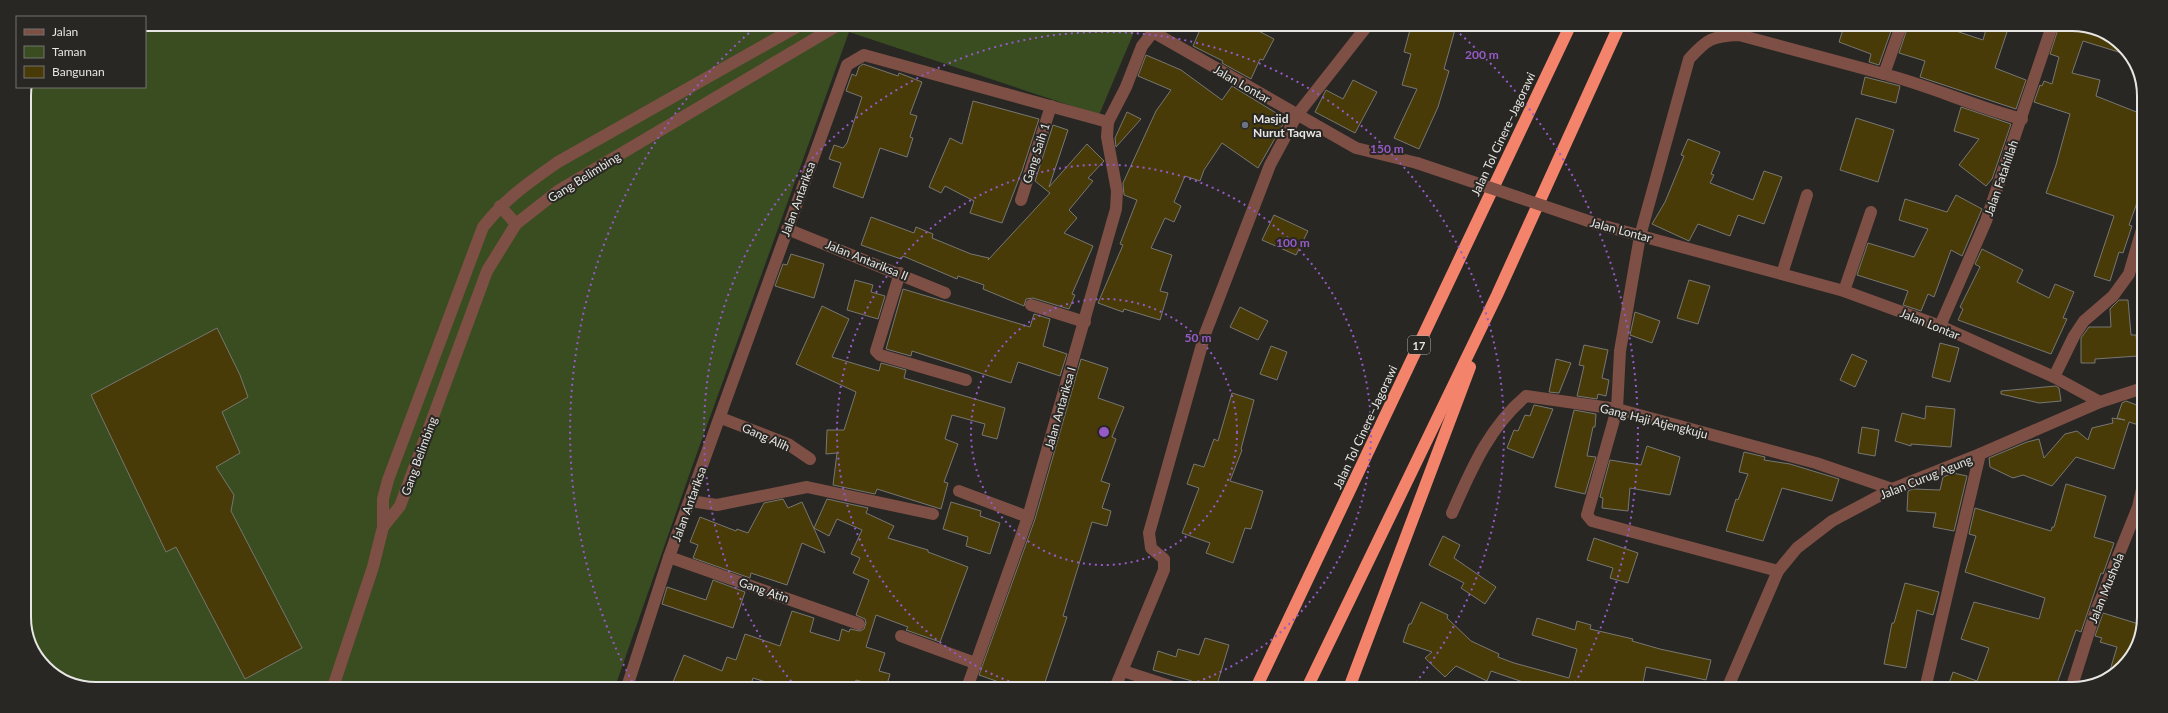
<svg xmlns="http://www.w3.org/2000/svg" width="2168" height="713" font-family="Lato,sans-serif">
  <rect width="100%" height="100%" fill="#282723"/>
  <!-- green -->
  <polygon fill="#394d20" points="145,24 1137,25 1099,115 849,32 692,467 615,687 77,686 39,661 24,622 24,96 26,87 145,87"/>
  <!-- building -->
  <g fill="#483b08" stroke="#777672">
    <polygon points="1202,25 1247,25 1274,39 1263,60 1260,59 1251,79 1222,63 1223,61 1193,46"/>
    <polygon points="1411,26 1456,26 1444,69 1449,71 1438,107 1419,149 1394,138 1417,89 1402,85 1411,54 1404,52"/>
    <polygon points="1844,26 1878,26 1891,31 1879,65 1869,62 1871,54 1839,42"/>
    <polygon points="1908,26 1957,26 1956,31 1983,40 1987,26 2009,26 1995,68 2026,80 2016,109 1920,77 1925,61 1899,53"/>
    <polygon points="2059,26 2091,27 2126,50 2125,54 2083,41 2072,73 2100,80 2096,96 2144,115 2143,186 2129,225 2132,226 2123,253 2119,252 2110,281 2094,276 2114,216 2046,193 2056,165 2070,114 2034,102 2040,85 2042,86 2044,81 2052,84 2059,57 2050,54"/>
    <polygon points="1146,55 1181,70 1222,100 1232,86 1286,119 1258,168 1222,143 1204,170 1200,181 1185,176 1174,202 1181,206 1174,222 1165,218 1151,248 1172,255 1160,291 1168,293 1160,320 1124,309 1123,312 1098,303 1123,245 1120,244 1137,200 1124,195 1123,183 1156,111 1171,90 1138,76"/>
    <polygon points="863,64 898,76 899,73 922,82 910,114 917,116 910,137 913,138 907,157 880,148 863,198 833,187 841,163 829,159 834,145 843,148 847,143 862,97 846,91 852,74 856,76 859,67"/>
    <polygon points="1865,77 1900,86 1896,103 1861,94"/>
    <polygon points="1353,80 1377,92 1355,133 1315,112 1326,90 1343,99"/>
    <polygon points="973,101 1039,119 1022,171 1002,223 970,213 974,201 945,186 941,193 929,187 950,138 962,144"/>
    <polygon points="1961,107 2011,124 1992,179 1986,186 1959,165 1979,139 1954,131"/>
    <polygon points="1127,112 1141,119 1116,147 1115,138"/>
    <polygon points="1856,118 1894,130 1878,182 1840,170"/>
    <polygon points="1053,125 1068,130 1049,187 1087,144 1104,161 1088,178 1093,181 1069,210 1077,218 1064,233 1093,246 1072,294 1075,295 1069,309 1033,298 1026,299 1024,306 983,289 984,285 958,276 957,279 903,256 901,259 861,245 871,217 914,233 916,227 933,234 932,238 971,254 989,258 988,260 1050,193 1035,181"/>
    <polygon points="1688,139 1720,152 1711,174 1714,175 1710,183 1753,200 1764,171 1782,177 1764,224 1738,215 1730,236 1698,224 1689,241 1652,224 1665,202 1684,156 1681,155"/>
    <polygon points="1956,195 1982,209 1962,256 1951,250 1934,297 1928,294 1921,311 1903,305 1908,291 1857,275 1868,243 1914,257 1928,229 1899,220 1905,199 1947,212"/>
    <polygon points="1274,215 1308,231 1296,255 1262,240"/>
    <polygon points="1982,249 2023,270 2017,282 2049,298 2055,284 2074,292 2063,318 2067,319 2051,354 1958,320 1963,309 1960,307 1980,267 1975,264"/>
    <polygon points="791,254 824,264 814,298 775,286 783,264 787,265"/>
    <polygon points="855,280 873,285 871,292 885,296 878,319 847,310"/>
    <polygon points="1689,280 1710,286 1698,324 1677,318"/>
    <polygon points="903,289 1030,327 1034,314 1050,319 1043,346 1067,354 1060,376 1018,362 1011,383 912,351 911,356 886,349"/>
    <polygon points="2119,300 2128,300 2131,335 2136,335 2138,356 2095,359 2095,363 2081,363 2081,338 2089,327 2111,327 2110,309"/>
    <polygon points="822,306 849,319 832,357 879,371 881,363 906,370 904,378 1005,408 997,439 982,435 985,424 952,415 945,439 958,444 944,482 948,483 941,509 877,489 875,494 833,485 837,453 826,454 827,430 844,430 856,392 796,364"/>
    <polygon points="1240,307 1268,321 1258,340 1230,327"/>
    <polygon points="1635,312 1660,321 1652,343 1630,335"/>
    <polygon points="217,328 240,375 248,397 222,412 240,453 216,467 234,495 231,511 302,648 245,679 176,547 166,552 91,395"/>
    <polygon points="1940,343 1959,348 1950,382 1932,377"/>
    <polygon points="1584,345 1608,350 1602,378 1609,380 1606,396 1598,394 1597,399 1577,396 1584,366 1579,365"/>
    <polygon points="1271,346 1287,352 1277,380 1260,374"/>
    <polygon points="1852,354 1867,361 1855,387 1840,380"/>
    <polygon points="1081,359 1108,368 1098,398 1124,407 1112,437 1116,439 1101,481 1110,484 1102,508 1111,511 1107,526 1092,522 1063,616 1067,617 1043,688 1016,688 979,675 1035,519"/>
    <polygon points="1556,359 1571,363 1559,393 1549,392"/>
    <polygon points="2056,386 2059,388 2061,401 2039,403 2001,394 2001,391"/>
    <polygon points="1232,393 1254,400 1241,449 1242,450 1230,481 1263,491 1251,529 1245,528 1233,563 1206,553 1210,543 1182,533 1199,488 1187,484 1194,464 1204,467 1214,439 1218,441"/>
    <polygon points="2126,401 2142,407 2142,426 2129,422 2114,469 2076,457 2052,486 2023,475 2013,478 1990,467 1989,458 2027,442 2039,439 2044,458 2065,434 2077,431 2088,440 2092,428 2113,423 2112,418 2125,420 2117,418 2122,403"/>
    <polygon points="1534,405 1553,409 1533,458 1507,448 1514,430 1518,431 1525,415 1530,416"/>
    <polygon points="1926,406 1955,409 1951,447 1911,444 1911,446 1895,441 1902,413 1925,419"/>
    <polygon points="1574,410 1596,414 1595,427 1593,427 1587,456 1596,457 1585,494 1555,487"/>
    <polygon points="1862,427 1879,430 1875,456 1858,453"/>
    <polygon points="1647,446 1680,457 1670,495 1630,488 1628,511 1602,508 1603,498 1600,497 1610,460 1641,465"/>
    <polygon points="1744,452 1765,457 1764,460 1790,464 1839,479 1832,501 1782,488 1763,541 1726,531 1736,499 1738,500 1748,474 1739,472"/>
    <polygon points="1953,473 1967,476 1954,531 1933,527 1936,513 1907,511 1908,491 1913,489 1940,490 1943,477"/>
    <polygon points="2066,484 2106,496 2094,537 2114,543 2103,574 2101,573 2081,632 2076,630 2055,689 1947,689 1953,672 1977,681 1989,648 1961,639 1974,602 2039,619 2045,598 1965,572 1976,536 1969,534 1975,508 2051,531 2052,527 2054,527"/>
    <polygon points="783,499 788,508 802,502 825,553 802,543 787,585 751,573 750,578 693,558 698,545 690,542 700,517 736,531 737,529 748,533 764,503"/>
    <polygon points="827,499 868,508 866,513 894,526 888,538 928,550 928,552 968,567 940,642 906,630 908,627 876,615 866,647 885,653 879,671 890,674 886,688 880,687 856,680 853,687 782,687 753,678 750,687 671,687 684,655 722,671 727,657 736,660 745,634 780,646 792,611 814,618 810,632 839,641 842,629 849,632 850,629 860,631 864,629 866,623 865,619 856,615 869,580 853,573 860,558 851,554 862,530 837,519 829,536 814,528"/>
    <polygon points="951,502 981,511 980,516 1000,523 990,554 966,546 968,537 943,529"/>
    <polygon points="1443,536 1460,545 1454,558 1496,587 1485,604 1461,588 1464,583 1429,565"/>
    <polygon points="1594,538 1638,553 1628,583 1610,578 1613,568 1587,560"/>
    <polygon points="713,580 745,592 733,628 662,604 667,587 706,600"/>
    <polygon points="1905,583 1939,592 1933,615 1917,610 1906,668 1884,664 1892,623 1894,623"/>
    <polygon points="1421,602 1448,615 1447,618 1471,641 1499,654 1498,657 1514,663 1569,678 1577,649 1532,635 1537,618 1575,630 1577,621 1591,625 1590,629 1633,639 1632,641 1660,649 1711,660 1706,680 1646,667 1642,688 1521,688 1523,682 1491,671 1487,681 1456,666 1445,677 1425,658 1432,652 1403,642 1409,624 1411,624"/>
    <polygon points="2103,613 2142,625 2141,636 2116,674 2108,677 2117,647 2100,642 2102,638 2095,636"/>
    <polygon points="1205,638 1229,645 1216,688 1190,688 1192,681 1153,670 1158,651 1176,657 1178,649 1199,655"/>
  </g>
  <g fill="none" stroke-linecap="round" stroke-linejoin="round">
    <!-- minor -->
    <g stroke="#7d4f45" stroke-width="12">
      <path d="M1901 26 1884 74C1931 86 1975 107 2022 119"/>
      <polyline points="1153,32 1356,148 1417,163"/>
      <polyline points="1021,200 1051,106"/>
      <polyline points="500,206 516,224"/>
      <polyline points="1597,224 1844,291 1940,326 2054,377 2100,402"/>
      <polyline points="787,229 945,293"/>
      <polyline points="900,273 876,351 880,355 966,380"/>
      <polyline points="1782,274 1807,195"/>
      <polyline points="1844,291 1871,212"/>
      <polyline points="1031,305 1085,322"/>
      <polyline points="1940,326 1986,221 2052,26"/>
      <polyline points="2054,377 2074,336 2084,321 2113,296 2129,274 2143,226"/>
      <polyline points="721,418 788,444 810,459"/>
      <polyline points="959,491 1028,517"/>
      <polyline points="690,501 717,505 807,487 933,514"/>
      <path d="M1452 513C1471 470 1489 427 1526 396L1617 409 1816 463 1892 489"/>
      <polyline points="383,527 400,506 487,271 516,224 558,191 838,25"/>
      <polyline points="669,557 859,624"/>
      <path d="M1778 571 1592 521 1587 515 1617 409 1620 351 1640 236 1689 59C1707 39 1712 36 1739 35L1884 74"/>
      <polyline points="901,636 975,663"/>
      <polyline points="1123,671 1176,688"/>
      <path d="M333 687 373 567 383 527V499L388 480 483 227C506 198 528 183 558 162L800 25"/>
      <polyline points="627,687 669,557 847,65 864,55 1108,122"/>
      <polyline points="967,688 1028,517 1116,209 1117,191 1107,137 1108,122 1126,87 1142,46 1153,32 1155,25"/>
      <polyline points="1115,688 1164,570 1164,559 1151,548 1149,533 1205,334 1270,165 1297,115 1367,26"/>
      <polyline points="1727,689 1778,571 1797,548 1832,521 1892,489 1980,454 2100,402 2143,388"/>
      <polyline points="1925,689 1980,454"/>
      <polyline points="2071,689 2094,616 2138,507 2142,489"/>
    </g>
    <!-- highway -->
    <g stroke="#f4836b" stroke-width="12">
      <polyline points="1256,688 1570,26"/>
      <polyline points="1307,688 1497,295 1619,26"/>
      <polyline points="1349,688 1470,367"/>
    </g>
    <!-- minor-bridge -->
    <polyline stroke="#7d4f45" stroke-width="12" points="1417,163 1597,224"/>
  </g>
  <!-- distance rings -->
  <g fill="none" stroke="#965ac8" stroke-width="2" stroke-dasharray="2 4">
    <circle cx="1104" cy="432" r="133"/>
    <path d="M1026 687A267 267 0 1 1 1182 687"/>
    <path d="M795 686A400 400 0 1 1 1413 686"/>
    <path d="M635 687A534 534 0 0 1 757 26M1451 26A534 534 0 0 1 1573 687"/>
  </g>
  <!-- markers -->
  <circle fill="#6b7280" stroke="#282723" stroke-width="1.5" cx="1245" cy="125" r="4"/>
  <g text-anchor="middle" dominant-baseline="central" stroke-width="4" stroke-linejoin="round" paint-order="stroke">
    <!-- shield labels -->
    <rect fill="#282723" stroke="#aeadaa" stroke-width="1" x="1408" y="336" width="22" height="18" rx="3"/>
    <g font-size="11" font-weight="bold" fill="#e7e6e4">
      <text x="1419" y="345">17</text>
    </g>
    <!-- street labels -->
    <g font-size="12" fill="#e7e6e4" stroke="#282723">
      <text transform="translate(1242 84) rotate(30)">Jalan Lontar</text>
      <text transform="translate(1503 134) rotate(-65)">Jalan Tol Cinere–Jagorawi</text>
      <text transform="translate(1036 153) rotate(-72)">Gang Saih 1</text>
      <text transform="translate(584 177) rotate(-32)">Gang Belimbing</text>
      <text transform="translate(2001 178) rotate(-71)">Jalan Fatahillah</text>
      <text transform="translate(798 199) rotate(-70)">Jalan Antariksa</text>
      <text transform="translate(1621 230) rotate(15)">Jalan Lontar</text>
      <text transform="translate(867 260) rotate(22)">Jalan Antariksa II</text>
      <text transform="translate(1930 324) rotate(22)">Jalan Lontar</text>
      <text transform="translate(1060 408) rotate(-74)">Jalan Antariksa I</text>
      <text transform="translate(1654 421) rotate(14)">Gang Haji Atjengkuju</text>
      <text transform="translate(1365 427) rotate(-65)">Jalan Tol Cinere–Jagorawi</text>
      <text transform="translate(766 437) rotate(24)">Gang Alih</text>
      <text transform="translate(419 456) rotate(-70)">Gang Belimbing</text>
      <text transform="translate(1926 477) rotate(-22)">Jalan Curug Agung</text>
      <text transform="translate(689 504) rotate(-70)">Jalan Antariksa</text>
      <text transform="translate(2106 588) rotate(-68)">Jalan Mushola</text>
      <text transform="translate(764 590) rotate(19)">Gang Atin</text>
    </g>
    <!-- poi labels -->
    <g font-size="12" font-weight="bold" fill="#e7e6e4" stroke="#282723" text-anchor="start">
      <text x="1253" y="118">Masjid<tspan x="1253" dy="14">Nurut Taqwa</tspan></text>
    </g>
  </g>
  <!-- crop -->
  <path d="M0 0H2168V713H0ZM96 31H2072A65 65 0 0 1 2137 96V617A65 65 0 0 1 2072 682H96A65 65 0 0 1 31 617V96A65 65 0 0 1 96 31Z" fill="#282723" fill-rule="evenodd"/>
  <path fill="none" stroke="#e7e6e4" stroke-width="2" d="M96 31H2072A65 65 0 0 1 2137 96V617A65 65 0 0 1 2072 682H96A65 65 0 0 1 31 617V96A65 65 0 0 1 96 31Z"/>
  <circle cx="1104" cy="432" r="6" fill="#965ac8" stroke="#282723" stroke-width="2"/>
  <g font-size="12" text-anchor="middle" font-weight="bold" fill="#965ac8" stroke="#282723" stroke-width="4" stroke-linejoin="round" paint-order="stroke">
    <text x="1482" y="59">200 m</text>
    <text x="1387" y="153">150 m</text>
    <text x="1293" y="247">100 m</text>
    <text x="1198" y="342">50 m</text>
  </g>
  <!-- legend -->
  <rect x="16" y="16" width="130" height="72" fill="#282723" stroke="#747370"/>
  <rect x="24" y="29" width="20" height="6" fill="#7d4f45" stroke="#747370"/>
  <text x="52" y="36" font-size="12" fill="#e7e6e4">Jalan</text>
  <rect x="24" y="46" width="20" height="12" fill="#394d20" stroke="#747370"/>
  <text x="52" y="56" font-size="12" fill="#e7e6e4">Taman</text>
  <rect x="24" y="66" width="20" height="12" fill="#483b08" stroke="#747370"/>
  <text x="52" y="76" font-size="12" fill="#e7e6e4">Bangunan</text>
</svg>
